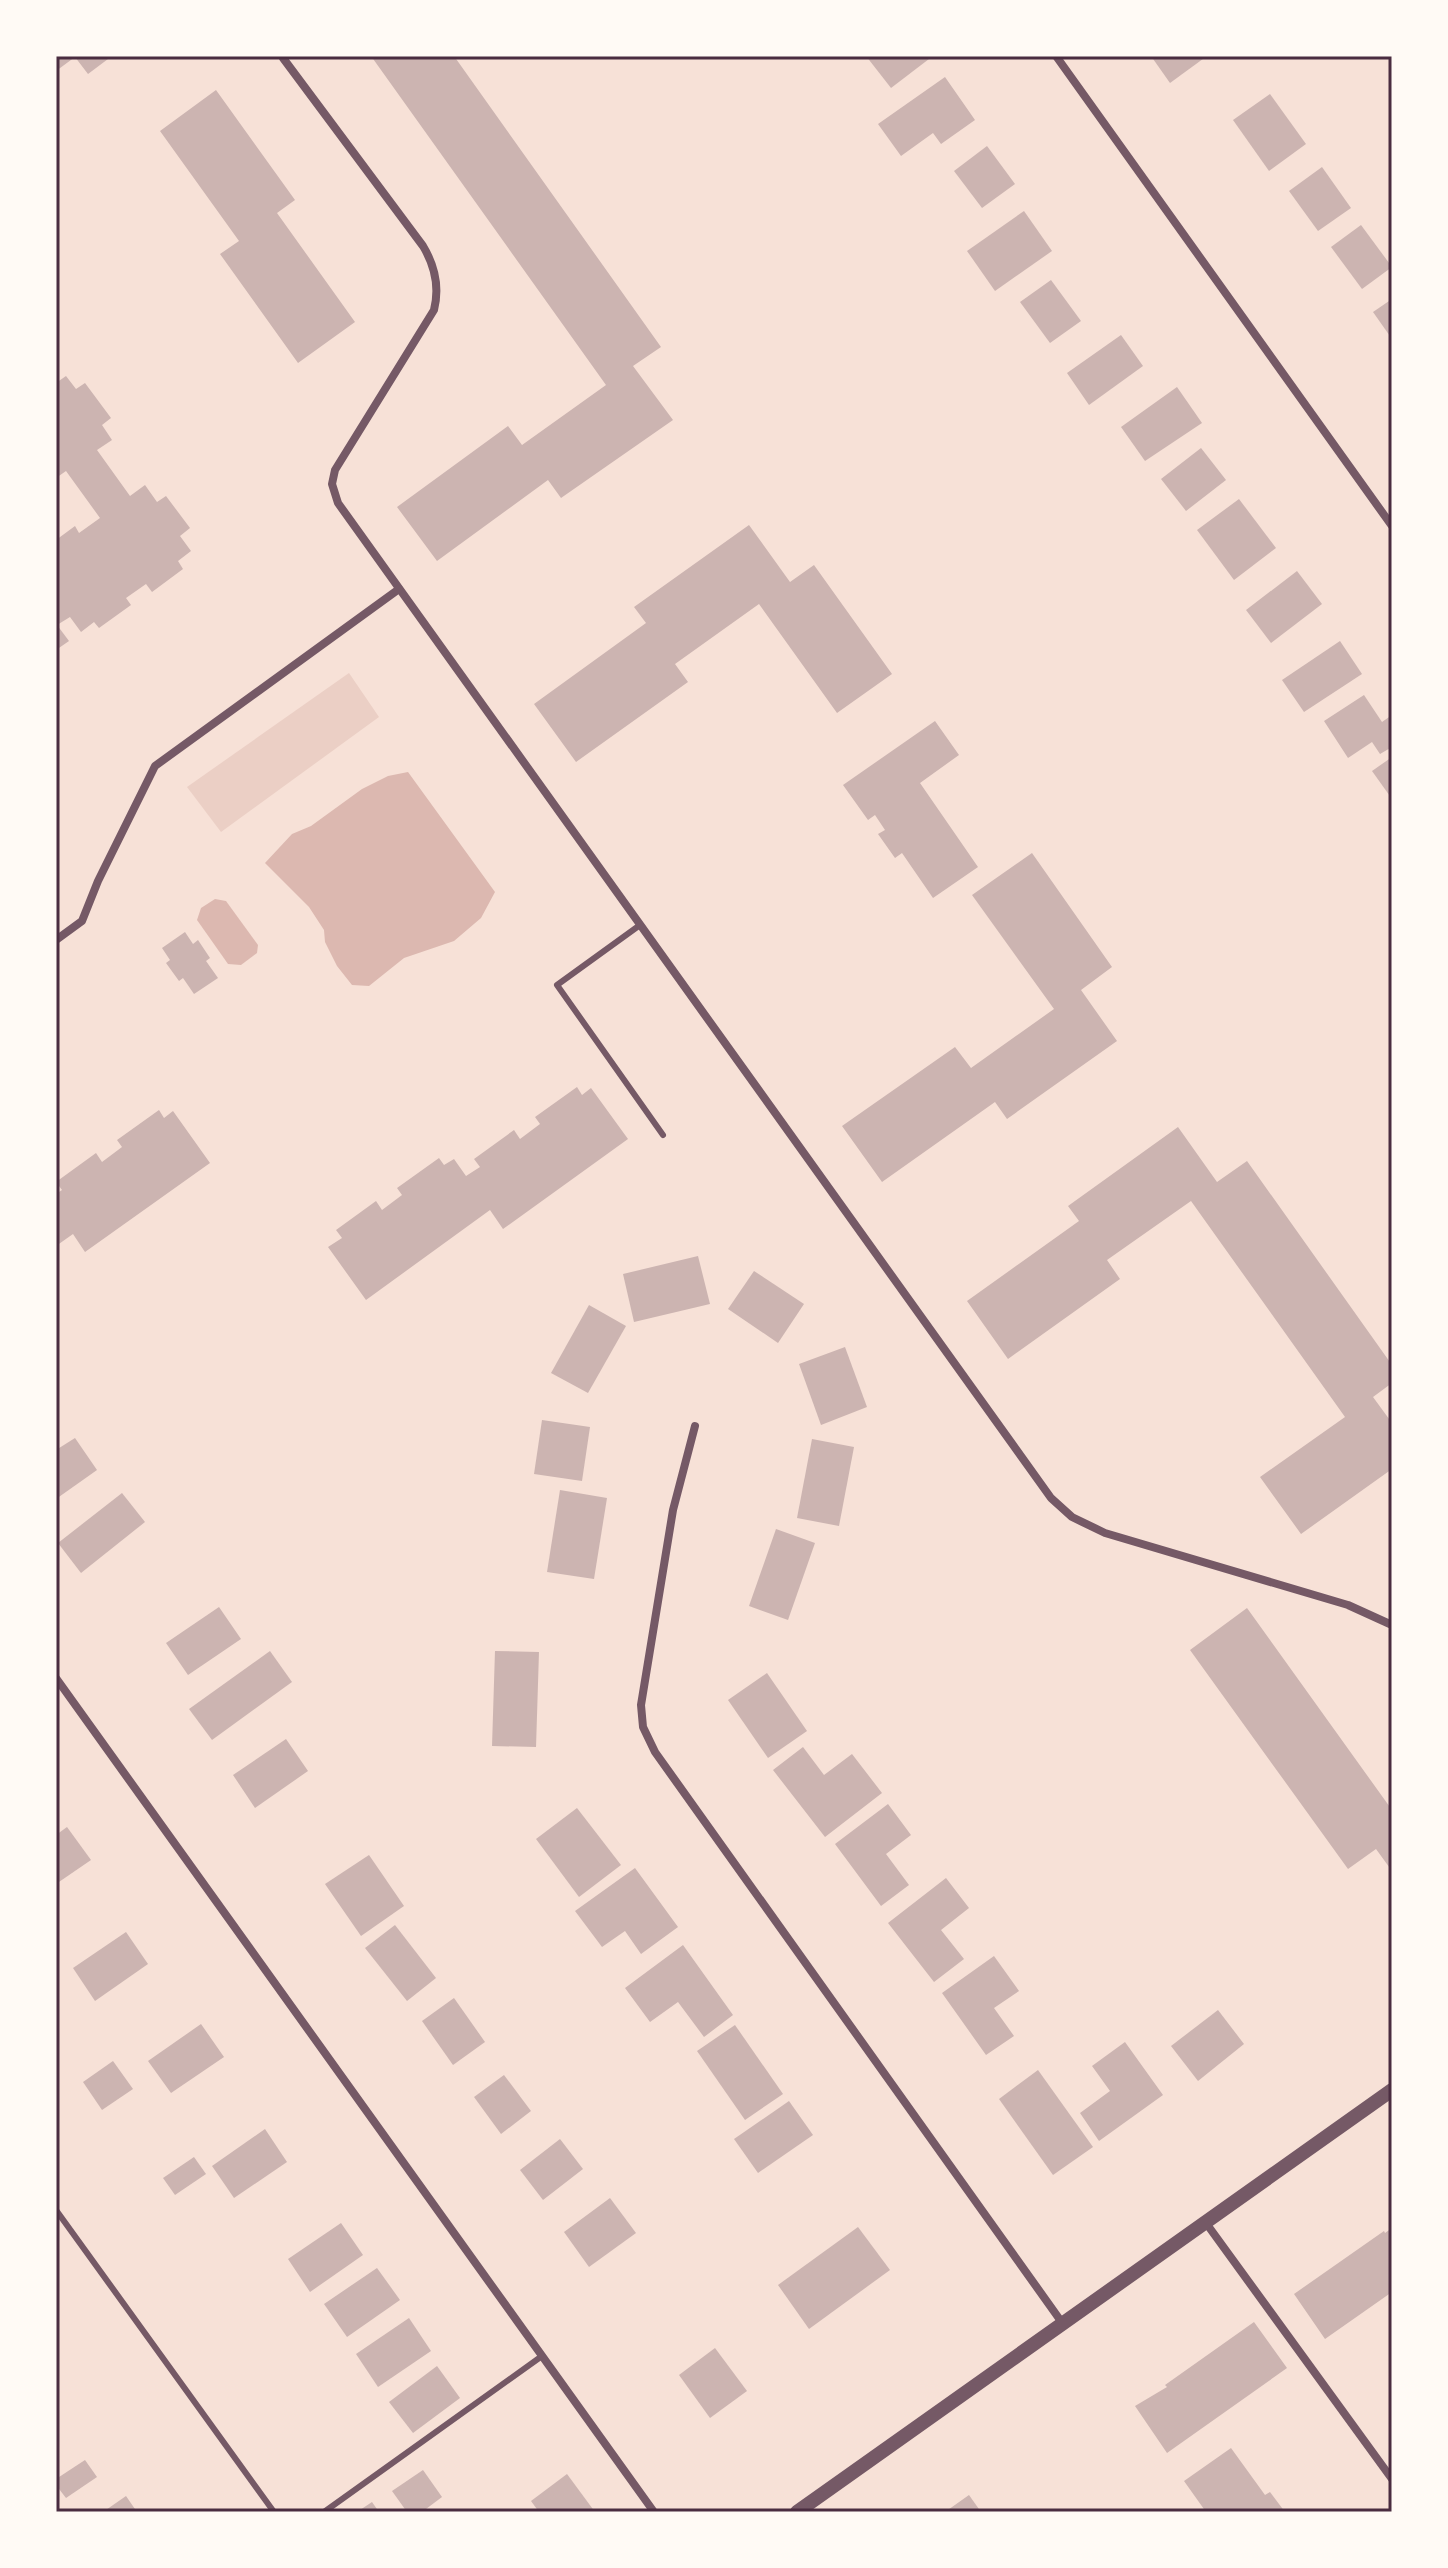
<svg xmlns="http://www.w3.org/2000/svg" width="1448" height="2568" font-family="Overpass,sans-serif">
  <rect width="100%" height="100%" fill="#f7e1d7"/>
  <!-- green -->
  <polygon fill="#ebcfc5" points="349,673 379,717 221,832 187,787"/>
  <!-- water -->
  <g fill="#dcb8b0">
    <polygon points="408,772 495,892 481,918 454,941 404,958 369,986 352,985 337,966 325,942 324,930 309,907 265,863 292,834 311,826 362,789 388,776"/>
    <polygon points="215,899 226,901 258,945 257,953 241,965 228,964 197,920 201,908"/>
  </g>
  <!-- building -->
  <g fill="#ccb4b1">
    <polygon points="56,56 112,56 88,74 75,57 56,71"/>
    <polygon points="371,56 454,56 661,347 633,366 673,420 561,498 548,480 437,561 397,507 508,426 522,445 606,385"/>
    <polygon points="866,56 926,56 929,59 891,88"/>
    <polygon points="1151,56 1207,56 1170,83"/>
    <polygon points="945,77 975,120 941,144 933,133 901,156 878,124"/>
    <polygon points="216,90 295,200 277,213 355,322 298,363 220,254 239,241 160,131"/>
    <polygon points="1270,94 1306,144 1269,171 1233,120"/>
    <polygon points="987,146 1015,184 982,208 954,171"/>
    <polygon points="1322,167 1351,208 1318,231 1289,191"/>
    <polygon points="1024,211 1052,251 995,291 967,251"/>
    <polygon points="1361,225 1392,267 1362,289 1331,247"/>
    <polygon points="1051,280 1081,321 1050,343 1020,302"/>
    <polygon points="1392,299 1392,339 1373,312"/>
    <polygon points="1121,335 1143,366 1089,405 1067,373"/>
    <polygon points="66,376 76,389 85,383 111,418 102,425 112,440 97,450 130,496 145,485 157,502 166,496 190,528 180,536 191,551 178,561 183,569 152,592 146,584 126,598 131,605 99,628 94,622 81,632 70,617 57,625 69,641 56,650 56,540 75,526 79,533 100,518 66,471 56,478 56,383"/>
    <polygon points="1177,387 1202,423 1145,461 1121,427"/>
    <polygon points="1201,448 1226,480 1186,511 1161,479"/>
    <polygon points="1239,499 1276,548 1234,580 1197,530"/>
    <polygon points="749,525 790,582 814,565 892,674 837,713 759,604 675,664 688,682 576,762 534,704 646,623 634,607"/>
    <polygon points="1297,571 1322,604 1271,643 1246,610"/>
    <polygon points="1340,641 1362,674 1304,712 1282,680"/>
    <polygon points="1364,695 1382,722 1392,715 1392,747 1380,754 1372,742 1348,758 1324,721"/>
    <polygon points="935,721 959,755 920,783 978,867 933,898 902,853 895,858 878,834 885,830 875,815 868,820 843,785"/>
    <polygon points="1392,757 1392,799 1372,771"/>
    <polygon points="1032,853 1112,967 1081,990 1117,1041 1007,1119 995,1102 882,1182 842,1126 955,1047 971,1068 1054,1009 972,895"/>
    <polygon points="185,932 193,944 198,940 210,958 206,961 218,978 194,994 183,978 179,981 166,963 170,960 162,948"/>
    <polygon points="577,1087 582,1095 591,1088 628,1139 503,1229 490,1210 366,1300 328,1247 342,1238 336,1230 376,1201 382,1210 402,1195 397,1188 439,1158 444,1165 454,1159 466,1176 480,1167 474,1159 514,1130 520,1139 540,1124 535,1117"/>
    <polygon points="159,1110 164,1118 173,1111 210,1163 85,1252 73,1234 56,1246 56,1194 62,1190 56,1182 96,1153 102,1162 122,1147 117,1140"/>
    <polygon points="1178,1127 1217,1182 1247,1161 1392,1365 1392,1383 1373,1397 1392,1423 1392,1469 1301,1534 1260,1477 1345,1417 1191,1201 1107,1260 1120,1279 1008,1359 967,1301 1079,1221 1068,1206"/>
    <polygon points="698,1256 710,1304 634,1322 623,1274"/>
    <polygon points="754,1271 804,1304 778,1343 728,1309"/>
    <polygon points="589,1305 626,1326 588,1393 551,1373"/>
    <polygon points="845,1347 867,1407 821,1425 799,1364"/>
    <polygon points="542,1420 590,1427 582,1481 534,1474"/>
    <polygon points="75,1438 97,1470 56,1499 56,1450"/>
    <polygon points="812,1439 854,1447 839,1526 797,1518"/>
    <polygon points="560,1490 607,1498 594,1579 547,1572"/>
    <polygon points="122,1493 145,1522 81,1573 58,1543"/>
    <polygon points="776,1529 815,1543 788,1620 749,1606"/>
    <polygon points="219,1607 241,1639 188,1675 166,1643"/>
    <polygon points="1247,1608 1392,1810 1392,1871 1376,1849 1348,1869 1190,1650"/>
    <polygon points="270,1651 292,1682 212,1740 189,1709"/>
    <polygon points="495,1651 539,1652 536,1747 492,1746"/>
    <polygon points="767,1673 807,1731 768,1758 728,1700"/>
    <polygon points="286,1739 308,1771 255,1808 233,1775"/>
    <polygon points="803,1747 824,1775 852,1754 882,1793 825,1837 773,1770"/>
    <polygon points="888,1804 911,1835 886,1854 909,1885 881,1906 835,1844"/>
    <polygon points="577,1808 621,1865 579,1897 536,1839"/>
    <polygon points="67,1827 91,1860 56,1884 56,1835"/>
    <polygon points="369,1855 404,1906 361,1936 325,1884"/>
    <polygon points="635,1868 678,1927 641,1954 625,1931 602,1947 575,1911"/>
    <polygon points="946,1878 969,1908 941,1930 964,1959 934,1982 888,1923"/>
    <polygon points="395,1925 436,1978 407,2001 365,1948"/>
    <polygon points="126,1932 148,1964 95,2001 73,1968"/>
    <polygon points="683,1945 733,2015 704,2037 678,2002 650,2022 625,1988"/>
    <polygon points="994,1956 1019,1991 994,2008 1014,2036 986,2055 942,1993"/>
    <polygon points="454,1998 485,2042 453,2065 422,2021"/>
    <polygon points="1218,2010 1244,2044 1198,2081 1171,2046"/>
    <polygon points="201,2024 224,2057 171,2093 148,2061"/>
    <polygon points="735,2025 783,2094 745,2120 697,2051"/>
    <polygon points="1125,2042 1163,2095 1099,2141 1080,2113 1110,2091 1092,2066"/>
    <polygon points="113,2061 133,2089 102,2110 83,2082"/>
    <polygon points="1038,2070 1093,2147 1053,2175 999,2099"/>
    <polygon points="504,2075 531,2111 501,2134 474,2097"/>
    <polygon points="789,2101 813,2135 758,2173 734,2139"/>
    <polygon points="265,2129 287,2162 234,2198 212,2166"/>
    <polygon points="560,2139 583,2169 543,2200 520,2170"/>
    <polygon points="194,2157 206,2174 175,2195 163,2178"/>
    <polygon points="610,2198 636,2233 589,2267 564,2232"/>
    <polygon points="341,2223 363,2255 310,2292 288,2259"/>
    <polygon points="858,2227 890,2270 809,2329 778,2285"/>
    <polygon points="1392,2228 1392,2292 1325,2339 1294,2294 1384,2231 1385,2233"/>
    <polygon points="377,2268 400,2300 347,2337 324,2304"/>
    <polygon points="409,2318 431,2351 378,2387 356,2354"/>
    <polygon points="1254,2322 1287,2368 1167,2453 1135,2406 1167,2387 1165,2385"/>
    <polygon points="715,2348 747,2391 710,2418 679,2375"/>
    <polygon points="437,2366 460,2398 413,2433 389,2402"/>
    <polygon points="1231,2448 1265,2495 1270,2492 1285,2512 1206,2512 1184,2481"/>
    <polygon points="85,2460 97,2477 66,2498 56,2485 56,2479"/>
    <polygon points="423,2470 442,2497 422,2512 407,2512 392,2491"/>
    <polygon points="567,2474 595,2512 539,2512 531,2501"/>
    <polygon points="969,2495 981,2512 945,2512"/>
    <polygon points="126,2496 137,2512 103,2512"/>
    <polygon points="372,2502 379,2512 357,2512"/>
  </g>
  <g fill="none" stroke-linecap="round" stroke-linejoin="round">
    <!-- service -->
    <g stroke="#755966" stroke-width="6">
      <polyline points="640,925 557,985 663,1135"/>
      <polyline points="56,2210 274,2512"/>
      <polyline points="324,2512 542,2356"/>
    </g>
    <!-- minor -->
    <g stroke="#755966" stroke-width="8">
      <path d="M286 56 283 58 423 246C435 266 440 286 434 310L335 470 332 484 338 503 1051 1498 1072 1517 1105 1533 1348 1605 1392 1625"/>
      <polyline points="1056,56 1392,526"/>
      <polyline points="56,940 82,921 98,881 155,766 399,589"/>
      <polyline points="695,1426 673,1510 641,1705 643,1727 655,1752 1063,2324"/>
      <polyline points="56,1678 654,2512"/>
      <polyline points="1206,2223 1392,2479"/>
    </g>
    <!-- tertiary -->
    <polyline stroke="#755966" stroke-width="14" points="797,2512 1392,2090"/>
  </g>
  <!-- border -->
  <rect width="1448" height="2568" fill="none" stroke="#fffaf5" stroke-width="116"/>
  <rect x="58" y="58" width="1332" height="2452" fill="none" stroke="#4a2c40" stroke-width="3"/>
</svg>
